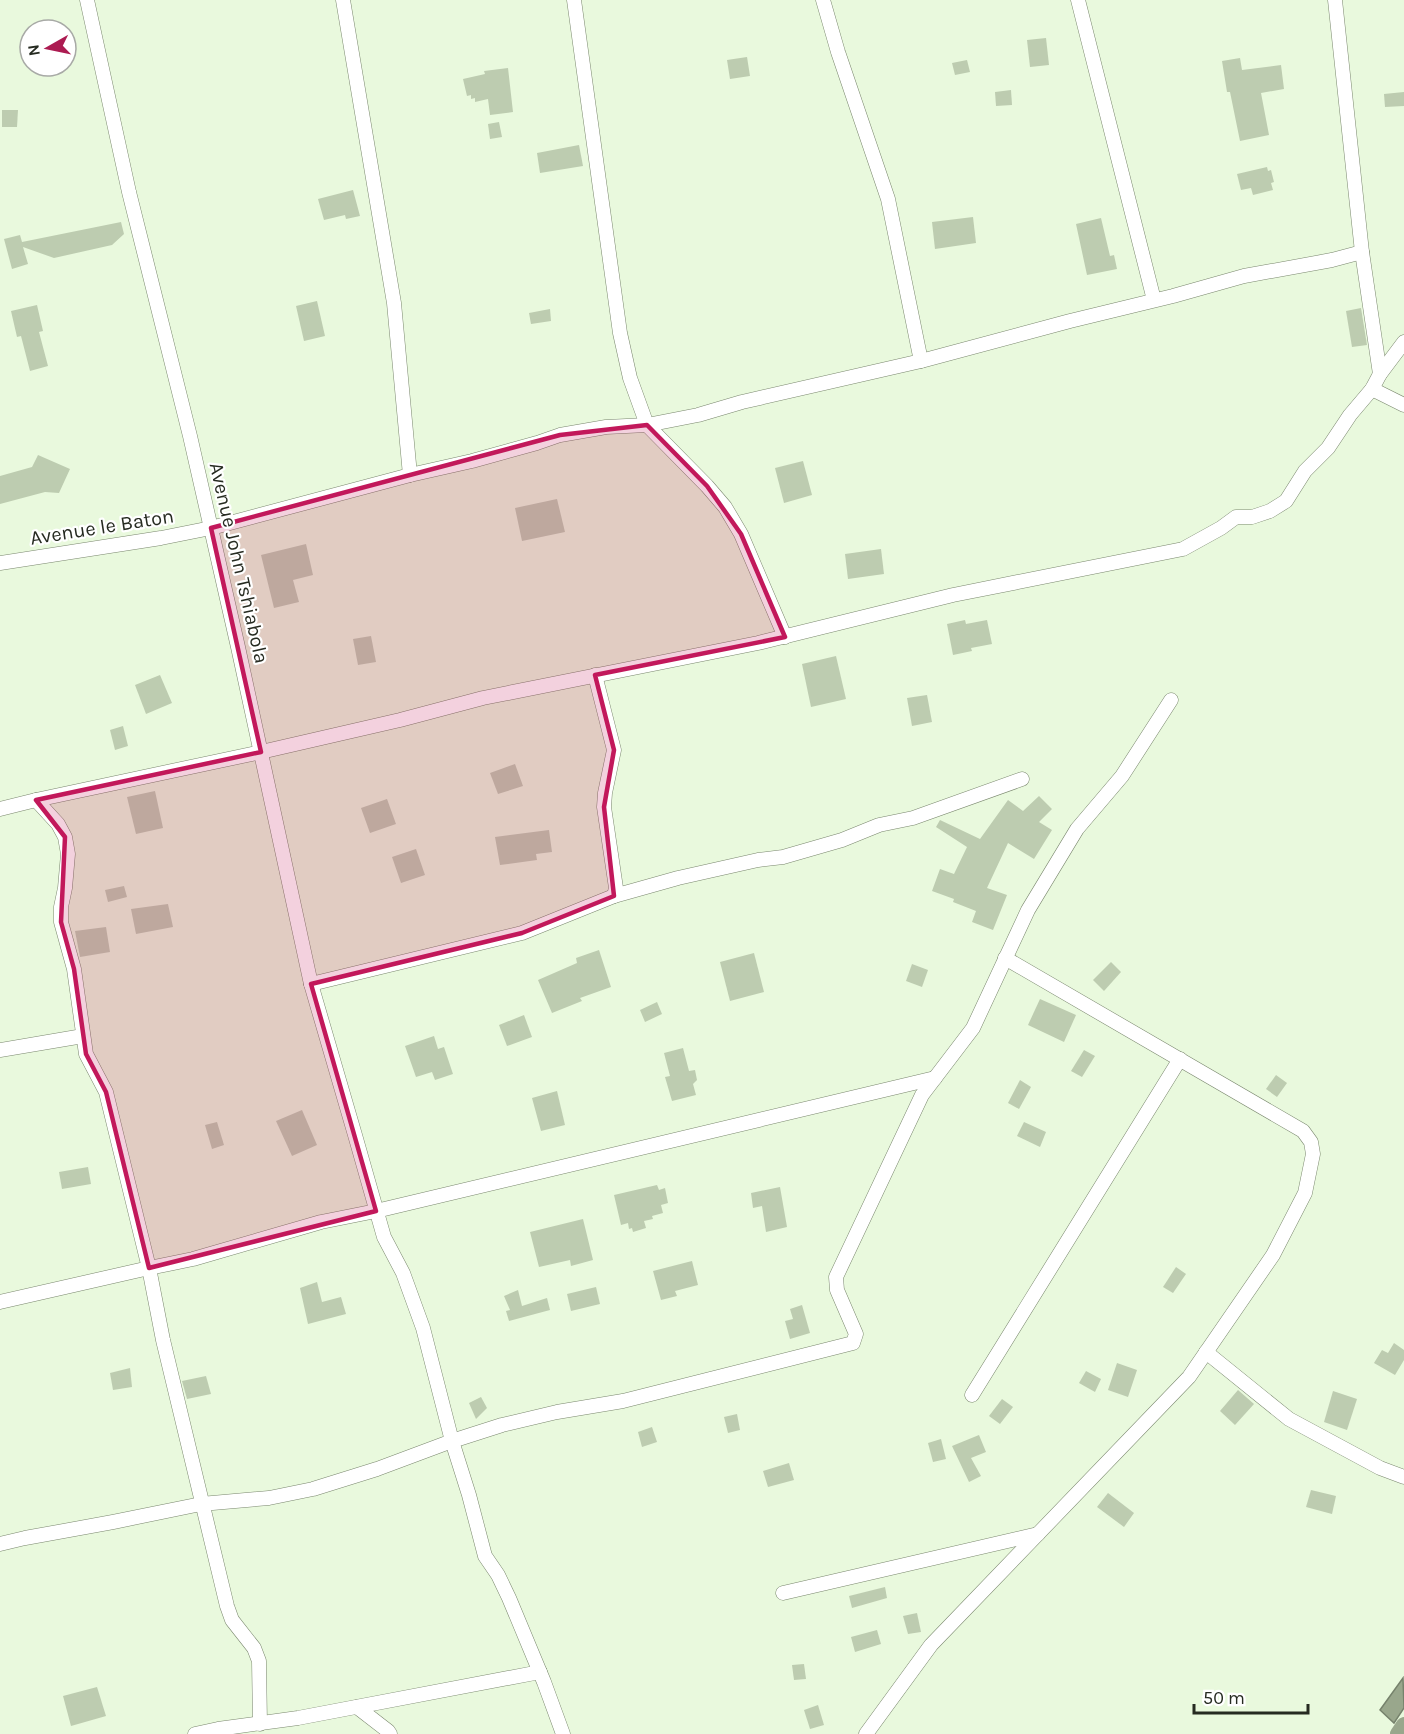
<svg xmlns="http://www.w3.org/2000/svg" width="1404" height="1734" font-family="Karla,sans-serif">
  <rect width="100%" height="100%" fill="#e9f9dd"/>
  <!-- water -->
  <polygon fill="#99a78c" stroke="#76826c" stroke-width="1.5" points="1403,1678 1404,1708 1394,1723 1380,1710"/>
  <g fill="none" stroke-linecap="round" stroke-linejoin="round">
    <!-- canal -->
    <polyline stroke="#99a78c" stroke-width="16" points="1398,1734 1404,1725"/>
  </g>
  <!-- building -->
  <g fill="#bdccb0">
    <polygon points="1046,38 1049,65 1030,67 1027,40"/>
    <polygon points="747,57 750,76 730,79 727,60"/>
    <polygon points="1240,58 1242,70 1281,65 1284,89 1261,93 1269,135 1240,141 1230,92 1227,92 1222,61"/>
    <polygon points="967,60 970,72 955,75 952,63"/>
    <polygon points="508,68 513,112 490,115 488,99 475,102 475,98 471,99 471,95 467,96 463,79 485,74 484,71"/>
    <polygon points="1011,90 1012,105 996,106 995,92"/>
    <polygon points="1404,92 1404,106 1385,107 1384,94"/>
    <polygon points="2,110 18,110 17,127 2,127"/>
    <polygon points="499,122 502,137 490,139 488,124"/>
    <polygon points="579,145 583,166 540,173 537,153"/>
    <polygon points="1267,167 1268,171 1271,170 1274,182 1271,183 1273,190 1253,195 1251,188 1241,190 1237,174"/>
    <polygon points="353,190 360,216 346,219 345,215 324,220 318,199"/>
    <polygon points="973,217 976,243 935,249 932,222"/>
    <polygon points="1101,218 1110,256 1114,255 1117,269 1087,275 1076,224"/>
    <polygon points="121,222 124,234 112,245 54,258 23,247 28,264 12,269 4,239 20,235 22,242"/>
    <polygon points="317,301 325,336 304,341 296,306"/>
    <polygon points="37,305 43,331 39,332 48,366 30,371 21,336 17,337 11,311"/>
    <polygon points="1361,308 1367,345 1352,347 1346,311"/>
    <polygon points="550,309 551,321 531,324 529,313"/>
    <polygon points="38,455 70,469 59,493 45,492 0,504 0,476 32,467"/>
    <polygon points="803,461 812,495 784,503 775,468"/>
    <polygon points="557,499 565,532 522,541 515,508"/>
    <polygon points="306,544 313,575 293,580 299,602 274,608 261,555"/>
    <polygon points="881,549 884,574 848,579 845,554"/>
    <polygon points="965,620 966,624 987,620 992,644 971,648 972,651 953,655 947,624"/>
    <polygon points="371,636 376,662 358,665 353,639"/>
    <polygon points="836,656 846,699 811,707 802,664"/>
    <polygon points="160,675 172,703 146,714 135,685"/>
    <polygon points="927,695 932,722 912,726 907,698"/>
    <polygon points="123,726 128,746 115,750 110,730"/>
    <polygon points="515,764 523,786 498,794 490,773"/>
    <polygon points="155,791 163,828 136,834 127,797"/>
    <polygon points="1039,796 1052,809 1039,822 1052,830 1034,859 1008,843 987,888 1007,895 993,930 972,922 976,911 953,902 954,899 932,891 940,869 954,874 967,847 936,827 940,820 980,839 1008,800 1023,811"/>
    <polygon points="387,799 396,824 370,833 361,808"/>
    <polygon points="549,830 552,852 536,854 537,860 500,865 495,837"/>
    <polygon points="416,849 425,875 401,883 392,857"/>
    <polygon points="124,886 127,897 108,902 105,890"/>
    <polygon points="168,904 173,927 136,934 131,909"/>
    <polygon points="106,927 110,952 80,957 75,931"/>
    <polygon points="599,950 611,987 580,998 582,1001 552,1013 538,980 577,963 576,958"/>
    <polygon points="754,953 764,992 730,1001 720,962"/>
    <polygon points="1111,962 1121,972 1104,991 1093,980"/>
    <polygon points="912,964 928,970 922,987 906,981"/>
    <polygon points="1040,999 1076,1015 1064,1042 1028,1025"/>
    <polygon points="657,1002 662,1014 645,1022 640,1010"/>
    <polygon points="524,1015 532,1037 507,1046 499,1025"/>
    <polygon points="434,1036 438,1049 444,1047 453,1074 435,1080 432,1072 416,1077 405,1046"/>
    <polygon points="683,1048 689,1071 695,1070 697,1080 693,1084 696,1095 672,1101 665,1077 670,1076 664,1053"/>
    <polygon points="1084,1050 1095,1056 1082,1077 1071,1071"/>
    <polygon points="1276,1075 1287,1083 1277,1097 1266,1089"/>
    <polygon points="1020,1080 1031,1087 1019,1109 1008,1103"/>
    <polygon points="557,1091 565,1125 541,1131 532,1098"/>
    <polygon points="302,1110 317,1145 292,1156 276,1121"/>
    <polygon points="217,1122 224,1145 212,1149 205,1125"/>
    <polygon points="1024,1122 1046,1132 1040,1147 1017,1136"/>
    <polygon points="88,1167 91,1184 62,1189 59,1172"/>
    <polygon points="657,1185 659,1190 665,1188 668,1203 661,1205 663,1213 652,1216 653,1219 644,1221 646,1228 633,1232 632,1228 629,1229 628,1223 621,1225 614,1195"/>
    <polygon points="780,1187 787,1227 766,1232 762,1206 753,1208 751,1193"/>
    <polygon points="583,1219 593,1260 571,1266 570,1260 539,1267 530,1232"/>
    <polygon points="692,1261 698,1285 675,1291 677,1296 661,1300 653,1271"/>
    <polygon points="1176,1267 1186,1274 1173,1293 1163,1287"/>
    <polygon points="317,1282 322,1302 341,1297 346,1314 308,1324 300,1288"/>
    <polygon points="596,1287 600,1304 571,1311 567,1294"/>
    <polygon points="518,1290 522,1306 547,1298 550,1310 509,1321 506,1311 510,1310 504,1296"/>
    <polygon points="802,1305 810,1333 790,1339 785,1321 793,1319 790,1309"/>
    <polygon points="1394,1343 1404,1350 1404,1360 1395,1375 1374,1363 1382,1350 1388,1353"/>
    <polygon points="1117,1363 1137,1370 1128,1397 1108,1390"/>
    <polygon points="130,1368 132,1387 113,1390 110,1373"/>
    <polygon points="1086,1371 1101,1379 1095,1392 1079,1383"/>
    <polygon points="206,1376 211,1394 187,1399 182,1381"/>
    <polygon points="1238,1390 1254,1404 1235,1425 1220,1411"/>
    <polygon points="1333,1391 1357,1399 1347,1430 1324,1422"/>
    <polygon points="481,1397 487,1408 476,1419 469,1403"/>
    <polygon points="1002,1399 1013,1407 1000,1424 989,1416"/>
    <polygon points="737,1414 740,1430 728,1433 724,1417"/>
    <polygon points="652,1427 657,1442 642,1447 638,1432"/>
    <polygon points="979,1435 986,1452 971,1458 981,1476 969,1482 952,1446"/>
    <polygon points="941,1439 946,1459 933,1462 928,1443"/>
    <polygon points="789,1463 794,1480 768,1487 763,1471"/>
    <polygon points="1311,1490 1336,1496 1332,1514 1306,1507"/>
    <polygon points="1108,1493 1134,1513 1124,1527 1097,1507"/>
    <polygon points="885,1587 887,1598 852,1608 849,1596"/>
    <polygon points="917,1613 921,1632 908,1634 903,1616"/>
    <polygon points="877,1630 881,1644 855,1652 851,1637"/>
    <polygon points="804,1664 806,1679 794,1680 792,1665"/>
    <polygon points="97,1687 106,1716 71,1726 63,1696"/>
    <polygon points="818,1705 824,1725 810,1729 804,1710"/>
  </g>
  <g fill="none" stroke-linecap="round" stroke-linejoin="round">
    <defs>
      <g id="minor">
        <polyline points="87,0 129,192 190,436 238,647 311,984 355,1135 384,1237 403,1273 423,1328 452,1441 469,1495 485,1556 498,1575 509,1598 544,1682 563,1734"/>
        <polyline points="343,0 394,303 410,475"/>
        <polyline points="574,0 620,333 630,378 647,425 707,486 725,507 741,534 785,637"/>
        <polyline points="823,0 838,52 888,199 921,361"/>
        <polyline points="1078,0 1154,300"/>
        <polyline points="1335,0 1362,252 1380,374"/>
        <polyline points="1372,389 1404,405"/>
        <polyline points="0,563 161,538 211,528 410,475 472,461 537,443 560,435 606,427 647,425 698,415 742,402 921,361 1070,321 1173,296 1244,276 1332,260 1362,252"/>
        <polyline points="36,800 58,824 65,837 68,854 65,888 61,907 61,922 74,969 86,1054 106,1092 149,1268 163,1340 227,1606 232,1620 254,1648 259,1661 260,1724"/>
        <polyline points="0,809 36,800 261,752 400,720 483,698 758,643 953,595 1183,549 1221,528 1236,517 1252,517 1270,511 1286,501 1305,471 1328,448 1350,415 1372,389 1380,374 1404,342"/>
        <polyline points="614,896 678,878 758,860 783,857 842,840 879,825 913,818 1022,779"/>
        <polyline points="311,984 522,933 614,896 616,888 604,807 605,793 614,750 595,675"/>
        <polyline points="0,1050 83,1036"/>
        <polyline points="0,1302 149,1268 193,1259 321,1222 376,1211 935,1078"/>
        <polyline points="1206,1352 1289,1419 1380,1468 1404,1477"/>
        <polyline points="972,1395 1180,1059"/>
        <polyline points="0,1544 25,1538 113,1522 201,1504 269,1498 313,1489 377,1469 452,1441 502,1425 557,1412 623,1401 853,1343 856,1334 837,1290 836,1277 922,1095 973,1028 1028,910 1077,829 1122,776 1171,700"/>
        <polyline points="783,1593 1038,1534"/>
        <polyline points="357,1707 388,1731 390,1734"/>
        <polyline points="195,1734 218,1729 298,1718 540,1672"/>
        <polyline points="866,1734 931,1645 1189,1377 1273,1255 1305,1193 1313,1154 1311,1142 1303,1131 1005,958"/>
      </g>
    </defs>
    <!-- minor casing -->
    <use href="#minor" stroke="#7a876e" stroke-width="15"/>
    <!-- minor -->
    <use href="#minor" stroke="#fff" stroke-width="14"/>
  </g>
  <!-- marked area -->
  <path fill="#c2185b" fill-opacity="0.2" stroke="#c2185b" stroke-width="4.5" stroke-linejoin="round" d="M647 425 707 486 741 534 785 637 595 675 614 750 604 807 614 896 522 933 311 984 376 1211 149 1268 106 1092 86 1054 74 969 61 922 65 837 36 800 261 752 211 528 560 435Z"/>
  <g text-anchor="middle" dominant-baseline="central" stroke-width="4.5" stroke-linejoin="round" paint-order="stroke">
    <!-- street labels -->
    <g font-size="20" fill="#262b21" stroke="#fff">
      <text transform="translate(102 527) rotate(-9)">Avenue le Baton</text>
      <text transform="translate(239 563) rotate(77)">Avenue John Tshiabola</text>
    </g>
  </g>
  <!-- north arrow -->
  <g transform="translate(48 48) rotate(261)"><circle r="28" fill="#ffffff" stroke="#a8aaa6" stroke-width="1.5"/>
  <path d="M0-4.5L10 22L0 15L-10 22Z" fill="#ac1b51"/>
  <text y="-9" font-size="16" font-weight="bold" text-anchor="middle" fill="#262b21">N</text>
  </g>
  <!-- scale -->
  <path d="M1194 1704v9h114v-9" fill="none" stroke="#262b21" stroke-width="3"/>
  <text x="1203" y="1704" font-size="18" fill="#262b21" stroke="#ffffff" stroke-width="4.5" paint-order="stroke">50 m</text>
</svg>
